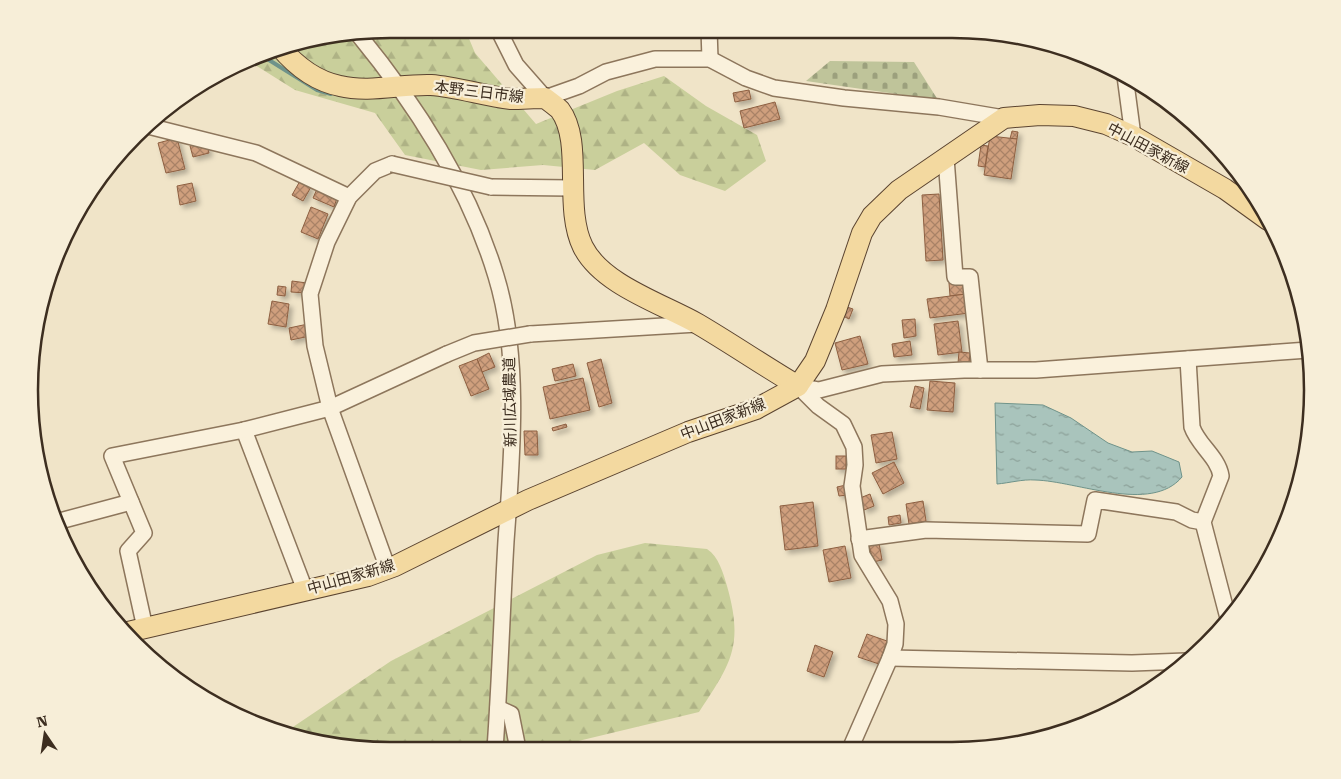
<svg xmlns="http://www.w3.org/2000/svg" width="1341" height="779" font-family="'Roboto Serif','Noto Sans JP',serif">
  <defs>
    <pattern id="forest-firs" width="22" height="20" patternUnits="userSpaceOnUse" patternTransform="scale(1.25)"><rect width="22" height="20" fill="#c9cf9b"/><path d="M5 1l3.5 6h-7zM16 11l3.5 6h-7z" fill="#aeb285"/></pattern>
    <pattern id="cemetery-stones" width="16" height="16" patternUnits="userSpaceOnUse" patternTransform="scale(1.25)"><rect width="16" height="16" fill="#bfc49a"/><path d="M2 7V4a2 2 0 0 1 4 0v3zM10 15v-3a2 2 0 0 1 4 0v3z" fill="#9ca07d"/></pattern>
    <pattern id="water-ripples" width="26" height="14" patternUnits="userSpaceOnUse" patternTransform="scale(1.25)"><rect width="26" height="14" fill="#a9c4bc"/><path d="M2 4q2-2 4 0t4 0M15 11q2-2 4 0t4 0" fill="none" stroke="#8ba098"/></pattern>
    <pattern id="building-cross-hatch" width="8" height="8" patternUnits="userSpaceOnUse" patternTransform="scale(1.25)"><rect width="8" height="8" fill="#cf9f7d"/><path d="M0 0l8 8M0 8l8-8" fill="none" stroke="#a98266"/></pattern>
    <filter id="shadow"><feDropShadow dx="3.5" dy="3.5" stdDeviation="2.5" flood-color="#0004"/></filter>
  </defs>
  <rect width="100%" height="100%" fill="#f0e4c8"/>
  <!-- forest -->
  <g fill="url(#forest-firs)">
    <polygon points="389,29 465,29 475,53 536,124 617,91 664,76 706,106 757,135 766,161 725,191 680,175 644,143 595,170 543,165 481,170 405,155 375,113 295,90 249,61 274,48"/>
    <path d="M645 543 707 549C719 557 723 573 727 586 744 646 731 663 699 712L545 749H366L284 733 391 661 597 555Z"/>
  </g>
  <!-- cemetery -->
  <polygon fill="url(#cemetery-stones)" points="830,61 914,62 938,100 806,81"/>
  <!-- water -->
  <path fill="url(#water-ripples)" stroke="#6f938a" d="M995 403 1043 405 1071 418 1108 443 1132 452 1152 451 1179 462 1182 477C1151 514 1077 481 1035 480 1023 479 1009 483 997 484Z"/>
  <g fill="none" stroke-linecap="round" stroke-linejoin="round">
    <!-- stream -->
    <polyline stroke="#6f938a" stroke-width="4" points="261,55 317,90 331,94"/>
  </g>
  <!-- building -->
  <g fill="url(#building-cross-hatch)" stroke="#8d5f41" filter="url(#shadow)">
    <polygon points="749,90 751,99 735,102 733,93"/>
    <polygon points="775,102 780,119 744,128 740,111"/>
    <polygon points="1012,131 1018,132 1017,139 1010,139"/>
    <polygon points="990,136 1017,139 1011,179 984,175"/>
    <polygon points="177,138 185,169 166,173 158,143"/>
    <polygon points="206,142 209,153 193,157 190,146"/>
    <polygon points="981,145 988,146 985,167 978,166"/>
    <polygon points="300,181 311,187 303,201 292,195"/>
    <polygon points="192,183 196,201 180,205 177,186"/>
    <polygon points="317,189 337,198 334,207 313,198"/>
    <polygon points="939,194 943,260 926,261 922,195"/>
    <polygon points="311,207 328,214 318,239 301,232"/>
    <polygon points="292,281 307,283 306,293 291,292"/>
    <polygon points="965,281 966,294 950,296 949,283"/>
    <polygon points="278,286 286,287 285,296 277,295"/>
    <polygon points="966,294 969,313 930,318 927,299"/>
    <polygon points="272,301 289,304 286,327 268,324"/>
    <polygon points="847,307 853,309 849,319 843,316"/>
    <polygon points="915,319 916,336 904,338 902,320"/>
    <polygon points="958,321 962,352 938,355 934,324"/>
    <polygon points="308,324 310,336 291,340 289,328"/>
    <polygon points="860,336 868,364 842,370 835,343"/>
    <polygon points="910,341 912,355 894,357 892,344"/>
    <polygon points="959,352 970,353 969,363 958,363"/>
    <polygon points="489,353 495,367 482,372 477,359"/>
    <polygon points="477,359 489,389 471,396 459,366"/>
    <polygon points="601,359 612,403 599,407 587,363"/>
    <polygon points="573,364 576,376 555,381 552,369"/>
    <polygon points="583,378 590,410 550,419 543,387"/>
    <polygon points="930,381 955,383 953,412 927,410"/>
    <polygon points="915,386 924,388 920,409 910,407"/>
    <polygon points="566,424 567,427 553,431 552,428"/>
    <polygon points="524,431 537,431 538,455 525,455"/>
    <polygon points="892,432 897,459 876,463 871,435"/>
    <rect x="836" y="456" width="10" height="13"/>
    <polygon points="894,462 904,483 883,494 872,473"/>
    <polygon points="846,485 847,495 839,496 837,487"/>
    <polygon points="870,494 874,506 864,510 860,498"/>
    <polygon points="923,501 926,521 909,524 906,504"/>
    <polygon points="813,502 818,546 785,550 780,506"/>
    <polygon points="900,515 901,523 889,525 888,517"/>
    <polygon points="879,543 882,560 873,562 869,545"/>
    <polygon points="845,546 851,578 829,582 823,550"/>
    <polygon points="867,634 887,641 879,664 858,657"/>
    <polygon points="815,645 833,652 824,677 807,671"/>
  </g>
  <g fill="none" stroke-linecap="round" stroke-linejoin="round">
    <defs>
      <g id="minor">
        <polyline points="498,29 516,65 545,98 579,86 606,72 655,59 710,59 746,78 774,88 844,98 939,107 1004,118"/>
        <polyline points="709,29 710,59"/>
        <path d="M358 34C417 106 469 186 496 276 521 357 512 458 506 541 502 610 500 680 495 749"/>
        <polyline points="1125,76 1133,136"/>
        <polyline points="148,126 256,153 349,197"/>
        <polyline points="946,158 955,277 970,277 980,370"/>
        <polyline points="491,187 571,188"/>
        <polyline points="530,334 697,324"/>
        <path d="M1188 359 1192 427C1198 445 1218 457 1221 476L1203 522 1228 618"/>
        <polyline points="798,386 819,390 882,374 964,370 1036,370 1308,350"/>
        <polyline points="798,386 818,406 843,424 854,447 855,465 852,486 862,555 890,601 896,624 895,644 890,658 850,749"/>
        <polyline points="244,430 305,590"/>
        <polyline points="56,522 131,502"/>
        <polyline points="859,539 926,530 1088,534 1095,500 1176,512 1192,520 1203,522"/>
        <polyline points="388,569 330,408 315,346 310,294 327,242 349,197 375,171 392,164"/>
        <polyline points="145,628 128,551 144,533 112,456 244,430 330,408 447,354"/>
        <polyline points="890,658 1132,663 1186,661"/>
        <polyline points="498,708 511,714 518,749"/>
      </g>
      <g id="major">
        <path d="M280 47C296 66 315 81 340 86 369 93 401 84 431 85 458 87 484 96 511 99 522 99 534 98 545 98 550 102 556 106 560 110 584 142 563 207 583 247 602 285 663 304 698 324 732 344 764 366 798 386"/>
        <polyline points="128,632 368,576 395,566 528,500 688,432 756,409 798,386 815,361 836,310 862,233 872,216 899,190 1004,118 1040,115 1074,116 1106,124 1133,136 1225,189 1268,220"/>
      </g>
    </defs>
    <!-- minor casing -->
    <use href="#minor" stroke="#8d765c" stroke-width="18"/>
    <!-- major casing -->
    <use href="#major" stroke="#5b4430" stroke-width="22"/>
    <!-- minor -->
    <use href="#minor" stroke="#faf1dc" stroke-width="15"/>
    <!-- major -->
    <use href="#major" stroke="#f3d9a0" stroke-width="20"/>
    <defs>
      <g id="minor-bridge">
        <polyline points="392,164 491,187"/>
        <polyline points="447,354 474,343 530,334"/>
      </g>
    </defs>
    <!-- minor-bridge casing -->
    <use href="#minor-bridge" stroke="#8d765c" stroke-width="18" stroke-linecap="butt"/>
    <!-- minor-bridge -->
    <use href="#minor-bridge" stroke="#faf1dc" stroke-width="15"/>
  </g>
  <g text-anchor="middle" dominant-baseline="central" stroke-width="4.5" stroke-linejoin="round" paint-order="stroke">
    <!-- street labels -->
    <g font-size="15" fill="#3d2e20" stroke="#f7eed8">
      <text transform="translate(479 92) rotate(7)">本野三日市線</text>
      <text transform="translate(1148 148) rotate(28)">中山田家新線</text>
      <text transform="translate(510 402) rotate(-91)">新川広域農道</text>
      <text transform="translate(723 419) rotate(-21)">中山田家新線</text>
      <text transform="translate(351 577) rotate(-16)">中山田家新線</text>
    </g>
  </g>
  <!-- crop -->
  <path d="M0 0H1341V779H0ZM390 38H952A352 352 0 0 1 1304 390V390A352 352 0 0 1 952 742H390A352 352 0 0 1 38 390V390A352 352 0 0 1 390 38Z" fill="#f7eed8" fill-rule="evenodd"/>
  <path fill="none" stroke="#3d2e20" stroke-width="2.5" d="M390 38H952A352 352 0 0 1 1304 390V390A352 352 0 0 1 952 742H390A352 352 0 0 1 38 390V390A352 352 0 0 1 390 38Z"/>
  <!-- north arrow -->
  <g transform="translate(45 734) rotate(347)" stroke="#f7eed8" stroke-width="4" paint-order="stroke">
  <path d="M0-4L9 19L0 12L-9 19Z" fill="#3d2e20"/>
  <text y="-8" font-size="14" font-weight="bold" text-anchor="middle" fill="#3d2e20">N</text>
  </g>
</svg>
